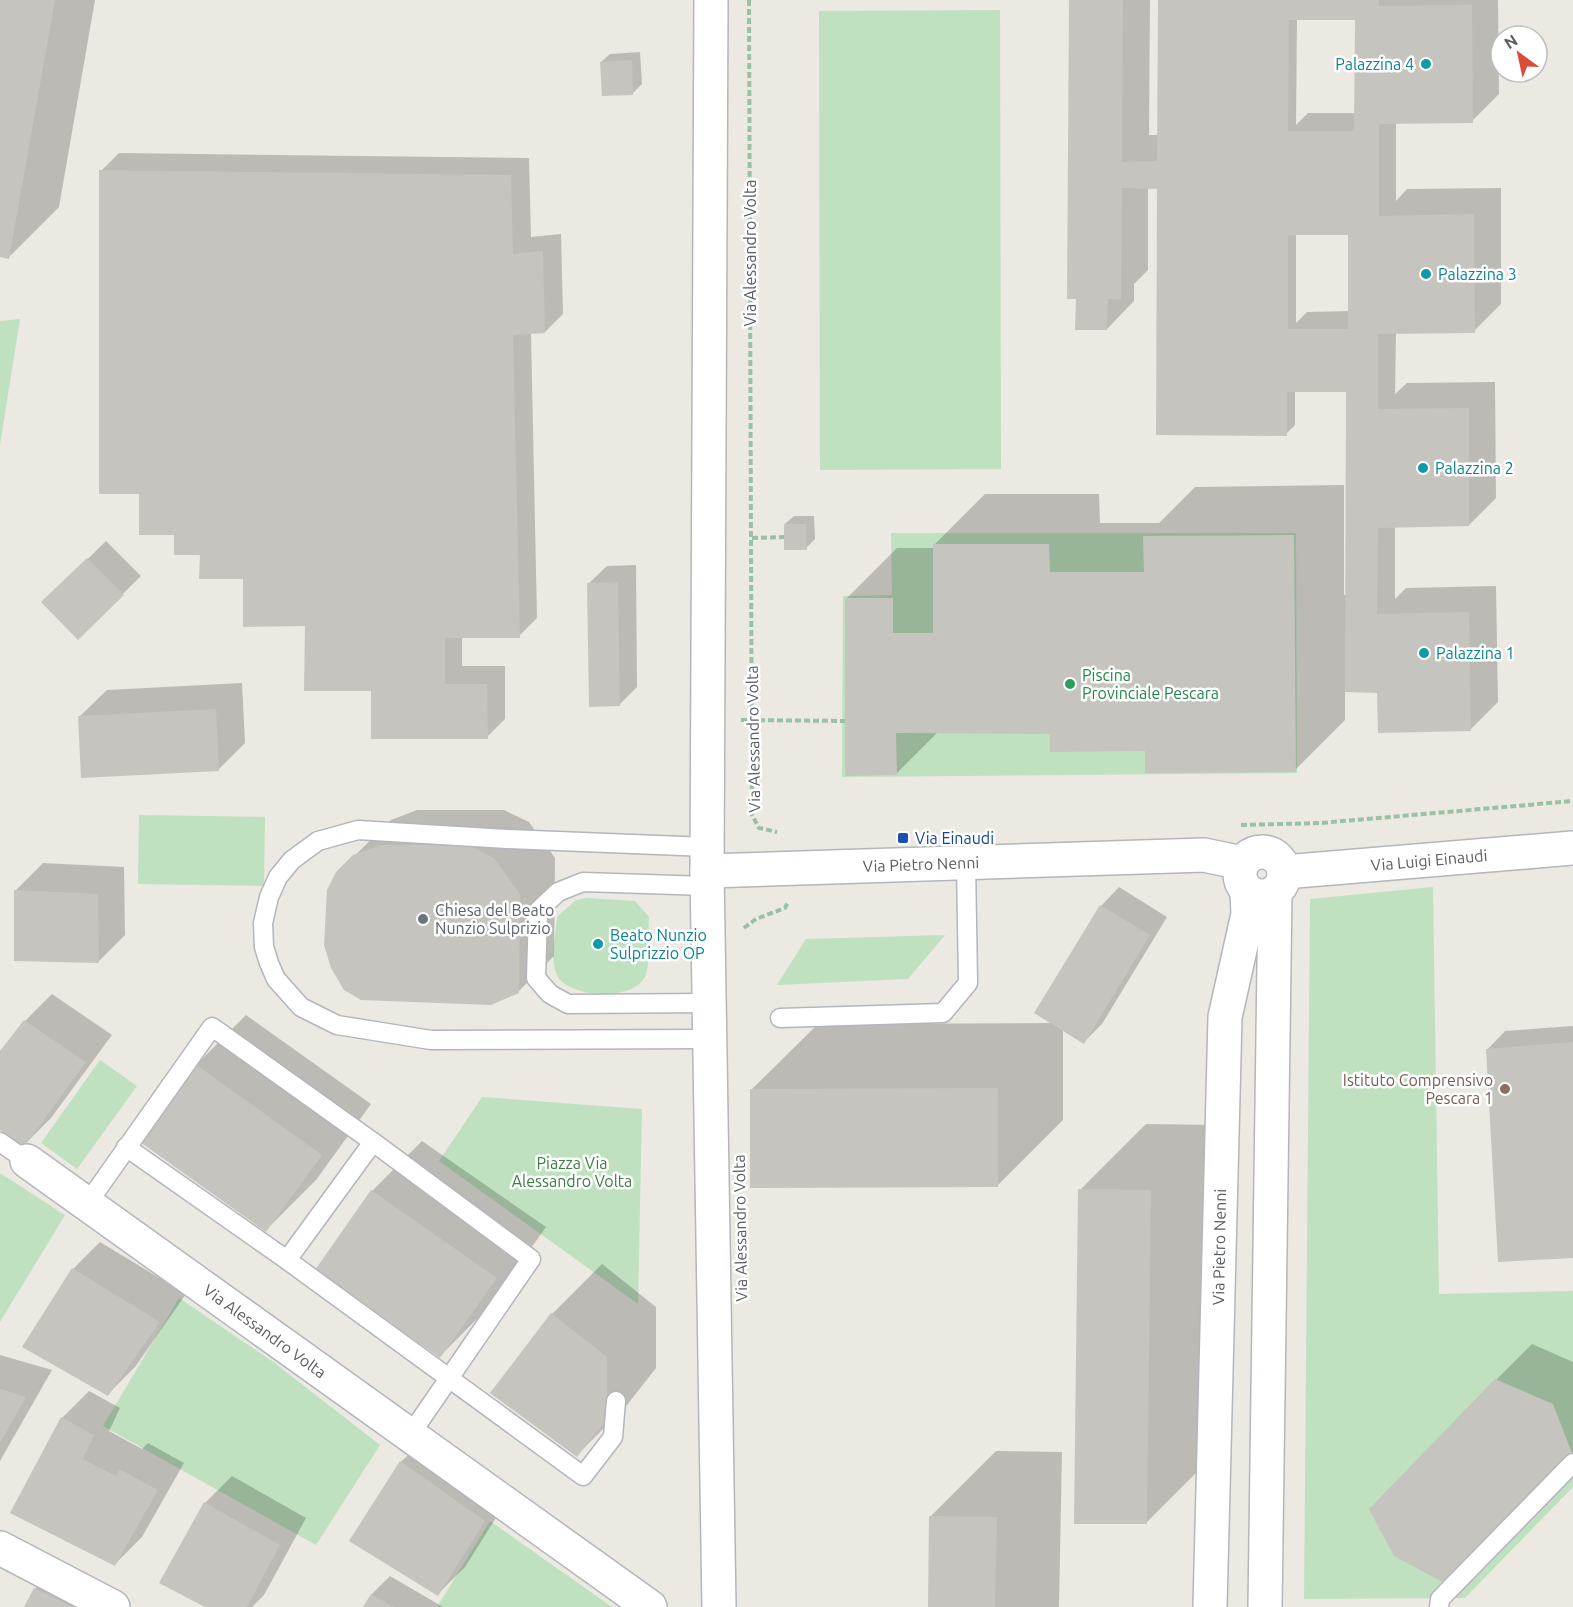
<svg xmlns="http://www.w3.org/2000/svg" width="1573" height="1607" font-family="Ubuntu,sans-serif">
  <rect width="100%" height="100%" fill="#ebe9e1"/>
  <!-- green -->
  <g fill="#bfe1c0">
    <polygon points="1000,10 1001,469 820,470 819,11"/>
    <polygon points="20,319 0,445 0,321"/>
    <polygon points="891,533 1296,533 1297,773 842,777 843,596 892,595"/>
    <polygon points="139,815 265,817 264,886 138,884"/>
    <polygon points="1433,887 1439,1294 1573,1291 1573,1487 1465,1598 1304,1599 1310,899"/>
    <path d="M587 898 635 901 649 917C648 933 651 963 645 977 633 1001 571 998 558 977 549 962 556 934 557 917L576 900Z"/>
    <polygon points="945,935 908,979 777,985 806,939"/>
    <polygon points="100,1060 137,1086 77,1169 41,1143"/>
    <polygon points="482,1097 642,1109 638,1304 439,1161"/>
    <polygon points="0,1173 65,1215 0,1322"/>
    <polygon points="179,1298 272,1361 380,1445 316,1545 103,1426"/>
    <polygon points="490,1521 612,1607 437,1607"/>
  </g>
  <!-- shadow -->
  <g fill="#0003" fill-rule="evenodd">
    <polygon points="0,0 95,0 59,207 9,257 0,256"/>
    <path d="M1070 0H1150L1149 135H1158L1159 0H1498L1499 94 1472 121 1396 122V201L1407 189 1501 188V304L1474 331 1396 332 1395 394 1407 383 1495 382 1496 498 1469 525 1395 526V599L1406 588 1496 586 1498 702 1470 730 1379 688 1376 691H1345V720L1295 770 1146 749 1052 732H938L896 774 847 598 897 548H935V544L985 494H1099L1100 523H1159L1195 487 1344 485V595H1347L1348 391 1295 390V425L1286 434 1158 187H1148V270L1134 284V301L1107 329 1077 297ZM1297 19H1356V113H1308L1296 125ZM1296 233H1350V311L1307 312 1296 323Z"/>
    <polygon points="640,52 642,84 633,93 601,62 610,54"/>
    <polygon points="119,153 529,158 531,237 561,234 563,314 545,332 531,333 537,618 519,636 462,636 462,666 505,666 505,719 487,737 372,690 306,625 244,577 201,554 175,533 141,492 101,171"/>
    <polygon points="794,516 814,516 815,539 806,548 785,524"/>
    <polygon points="106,541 141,576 78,638 44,602"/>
    <polygon points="636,565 637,687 619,705 588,584 607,566"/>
    <polygon points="242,683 245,743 218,770 79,717 107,690"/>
    <polygon points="417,810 504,810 529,822 555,858 554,956 518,992 337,873 391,820"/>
    <polygon points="43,863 124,867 125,935 98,962 16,890"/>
    <polygon points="1119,887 1167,917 1102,1024 1084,1042 1063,1029 1063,1120 997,1186 752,1089 818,1024 1053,1023 1036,1012 1101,906"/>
    <polygon points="52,994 112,1035 51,1118 24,1145 0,1128 0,1053 25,1021"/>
    <polygon points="246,1015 371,1104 316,1180 266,1230 196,1065"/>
    <polygon points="1573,1026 1573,1256 1487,1050 1505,1031"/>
    <polygon points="1146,1124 1216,1125 1212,1457 1146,1523 1080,1190"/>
    <polygon points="422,1141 546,1227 490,1306 440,1356 317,1270 372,1191"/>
    <polygon points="100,1242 186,1294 135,1367 108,1394 73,1269"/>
    <polygon points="602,1264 656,1307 656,1368 627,1405 577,1455 493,1392 552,1314"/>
    <polygon points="1532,1344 1573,1362 1573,1460 1496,1380"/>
    <polygon points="0,1355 52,1370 0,1461"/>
    <polygon points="89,1391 120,1408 109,1431 142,1449 148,1443 184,1463 142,1537 115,1564 62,1418"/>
    <polygon points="428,1435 511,1494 465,1567 438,1594 401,1462"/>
    <polygon points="996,1451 1062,1452 1059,1607 929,1607 930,1517"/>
    <polygon points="232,1476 306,1518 264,1595 252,1607 209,1607 205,1503"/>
    <polygon points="53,1571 114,1607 26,1607 35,1589"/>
    <polygon points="390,1576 443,1607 365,1607 372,1594"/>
  </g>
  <!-- building -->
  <g fill="#c6c4be" fill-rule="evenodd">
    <polygon points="0,0 55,0 9,259 0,257"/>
    <path d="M1069 0H1123L1122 162 1157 161 1158 0H1379V6L1472 5 1473 123 1379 124V216L1474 214 1475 333 1378 334V409L1469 408V526L1378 528 1377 614 1469 612 1471 731 1378 733 1377 693 1345 692 1346 392H1287V436L1156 435 1157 189 1122 188 1121 299H1108L1107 330H1075L1076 299H1067ZM1289 20H1355L1354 131H1288ZM1288 235H1348V329H1288Z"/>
    <polygon points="632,60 633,95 602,96 600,62"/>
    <polygon points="99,170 511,175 513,254 543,251 545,333 513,335 520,638 445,638 445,684 487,684 488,739 371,739 371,691 304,691 305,626 243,627 243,579 199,579 200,555 174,555 174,535 139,535 139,494 99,494"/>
    <polygon points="784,524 806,524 807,550 784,550"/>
    <polygon points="1294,535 1296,772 1145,773 1145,751 1050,752 1050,734 896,733 897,775 845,776 845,598 893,598 893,633 933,633 933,544 1049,544 1050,572 1144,572 1143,536"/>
    <polygon points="87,558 124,595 78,640 41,602"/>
    <polygon points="618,582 620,706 589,707 587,583"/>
    <polygon points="216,709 219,771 81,778 78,716"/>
    <polygon points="381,845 468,845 494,858 520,894 519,993 491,1005 361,1000 344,990 331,968 324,945 327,890 336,872 353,855"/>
    <polygon points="14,890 98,894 99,963 14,961"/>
    <polygon points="1100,905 1150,935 1084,1044 1034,1013"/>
    <polygon points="24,1020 86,1062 24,1147 0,1130 0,1051"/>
    <polygon points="1573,1042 1573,1258 1498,1262 1486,1049"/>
    <polygon points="195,1064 322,1155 266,1232 140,1142"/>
    <polygon points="998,1088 998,1187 750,1188 750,1089"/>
    <polygon points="1078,1189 1151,1190 1147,1524 1074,1524"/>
    <polygon points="371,1190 497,1278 440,1358 315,1270"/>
    <polygon points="72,1268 160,1322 108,1396 22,1347"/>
    <polygon points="551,1313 607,1357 607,1419 577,1457 490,1393"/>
    <polygon points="1495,1379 1553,1404 1573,1456 1448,1585 1394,1556 1369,1509"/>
    <polygon points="0,1389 26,1397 0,1443"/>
    <polygon points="61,1417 94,1435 83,1459 116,1476 119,1469 158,1490 115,1566 10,1513"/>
    <polygon points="400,1461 485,1521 438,1596 349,1541"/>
    <polygon points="204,1502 280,1545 247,1607 205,1607 159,1583"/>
    <polygon points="929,1516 997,1517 995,1607 928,1607"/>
    <polygon points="34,1588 73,1607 24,1607"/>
    <polygon points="371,1594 394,1607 363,1607"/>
  </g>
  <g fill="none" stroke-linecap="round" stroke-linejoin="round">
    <defs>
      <g id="service">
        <polyline points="707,847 507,839 358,830 318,841 292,860 278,877 269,897 263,923 264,947 269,963 276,979 301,1007 337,1025 431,1040 709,1039"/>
        <polyline points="707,886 583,882 558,892 538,911 536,978 550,994 568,1004 709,1003"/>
        <polyline points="780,1018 943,1013 968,983 966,863"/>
        <polyline points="0,1142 27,1161"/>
        <polyline points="373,1142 531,1259 410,1435"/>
        <polyline points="87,1204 212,1027 373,1142 287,1260 126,1147"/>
        <polyline points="287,1260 583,1476 613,1437 616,1401"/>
        <polyline points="1439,1607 1440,1599 1573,1463"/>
      </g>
      <g id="minor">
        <polyline points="707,871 719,1607"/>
        <polyline points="1284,872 1573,848"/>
        <polyline points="27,1161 650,1607"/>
        <polyline points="0,1548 113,1607"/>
      </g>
      <g id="tertiary">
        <polyline points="711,0 707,871 1204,855 1242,863"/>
        <circle cx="1262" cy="874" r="22"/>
        <polyline points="1210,1607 1225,1017 1248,914 1247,891"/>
        <polyline points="1265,1607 1275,892"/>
      </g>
    </defs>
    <!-- service casing -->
    <use href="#service" stroke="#b3b6ba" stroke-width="21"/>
    <!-- minor casing -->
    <use href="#minor" stroke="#b3b6ba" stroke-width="36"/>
    <!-- tertiary casing -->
    <use href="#tertiary" stroke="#b3b6ba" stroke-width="36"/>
    <!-- path -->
    <g stroke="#99c1a6" stroke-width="4" stroke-dasharray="6 3" stroke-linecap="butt">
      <polyline points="749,0 752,815 759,828 777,832"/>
      <polyline points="752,538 784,537"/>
      <polyline points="741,720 845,721"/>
      <polyline points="1241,825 1321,823 1573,801"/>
      <polyline points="744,928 756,919 785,908 788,902"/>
    </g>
    <!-- service -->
    <use href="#service" stroke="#fff" stroke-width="18"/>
    <!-- minor -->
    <use href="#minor" stroke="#fff" stroke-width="33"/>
    <!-- tertiary -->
    <use href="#tertiary" stroke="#fff" stroke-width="33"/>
  </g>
  <!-- markers -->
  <g fill="#0f9aa8" stroke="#fff" stroke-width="2">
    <circle cx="1426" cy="64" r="6"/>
    <circle cx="1426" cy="274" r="6"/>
    <circle cx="1423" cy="468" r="6"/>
    <circle cx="1424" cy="653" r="6"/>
    <circle cx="598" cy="944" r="6"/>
  </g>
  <circle fill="#2e9e5b" stroke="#fff" stroke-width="2" cx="1070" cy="684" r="6"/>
  <rect fill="#1a4fb4" stroke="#fff" stroke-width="2" x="897" y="832" width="12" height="12" rx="3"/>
  <circle fill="#6b7280" stroke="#fff" stroke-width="2" cx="423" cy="919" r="6"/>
  <circle fill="#8d6e63" stroke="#fff" stroke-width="2" cx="1505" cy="1089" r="6"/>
  <g text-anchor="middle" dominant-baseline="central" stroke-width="5" stroke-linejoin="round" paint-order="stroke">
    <!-- culture labels -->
    <g font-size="16" fill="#0d838f" stroke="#fff" text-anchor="start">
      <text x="1414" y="64" text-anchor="end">Palazzina 4</text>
      <text x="1438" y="274">Palazzina 3</text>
      <text x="1435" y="468">Palazzina 2</text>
      <text x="1436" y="653">Palazzina 1</text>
      <text x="610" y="935">Beato Nunzio<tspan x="610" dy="18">Sulprizzio OP</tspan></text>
    </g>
    <!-- street labels -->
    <g font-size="16" fill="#595c60" stroke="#fff">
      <text transform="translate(750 253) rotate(-90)">Via Alessandro Volta</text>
      <text transform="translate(753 739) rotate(-91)">Via Alessandro Volta</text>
      <text transform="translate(1429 860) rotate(-5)">Via Luigi Einaudi</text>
      <text transform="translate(921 864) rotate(-2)">Via Pietro Nenni</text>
      <text transform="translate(740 1228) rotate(-91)">Via Alessandro Volta</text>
      <text transform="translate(1219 1247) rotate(-89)">Via Pietro Nenni</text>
      <text transform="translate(265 1331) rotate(36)">Via Alessandro Volta</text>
    </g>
    <!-- leisure labels -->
    <g font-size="16" fill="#27864d" stroke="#fff" text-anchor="start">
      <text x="1082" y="675">Piscina<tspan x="1082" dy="18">Provinciale Pescara</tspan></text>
    </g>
    <!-- transit labels -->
    <g font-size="16" fill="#164399" stroke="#fff" text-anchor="start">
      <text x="915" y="838">Via Einaudi</text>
    </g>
    <!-- worship labels -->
    <g font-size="16" fill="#5b616d" stroke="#fff" text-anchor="start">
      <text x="435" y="910">Chiesa del Beato<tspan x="435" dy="18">Nunzio Sulprizio</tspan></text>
    </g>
    <!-- education labels -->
    <g font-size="16" fill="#785e54" stroke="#fff" text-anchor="end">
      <text x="1493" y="1080">Istituto Comprensivo<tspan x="1493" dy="18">Pescara 1</tspan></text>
    </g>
    <!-- park labels -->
    <g font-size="16" fill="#3b7e41" stroke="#fff">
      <text x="572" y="1163">Piazza Via<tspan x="572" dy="18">Alessandro Volta</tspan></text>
    </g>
  </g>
  <!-- north arrow -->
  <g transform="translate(1519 54) rotate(327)"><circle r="28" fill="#ffffff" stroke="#bdbebf" stroke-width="1.5"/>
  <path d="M0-4.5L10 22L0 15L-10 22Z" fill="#d94c39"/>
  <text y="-9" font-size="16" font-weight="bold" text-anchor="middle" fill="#595c60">N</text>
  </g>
</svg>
